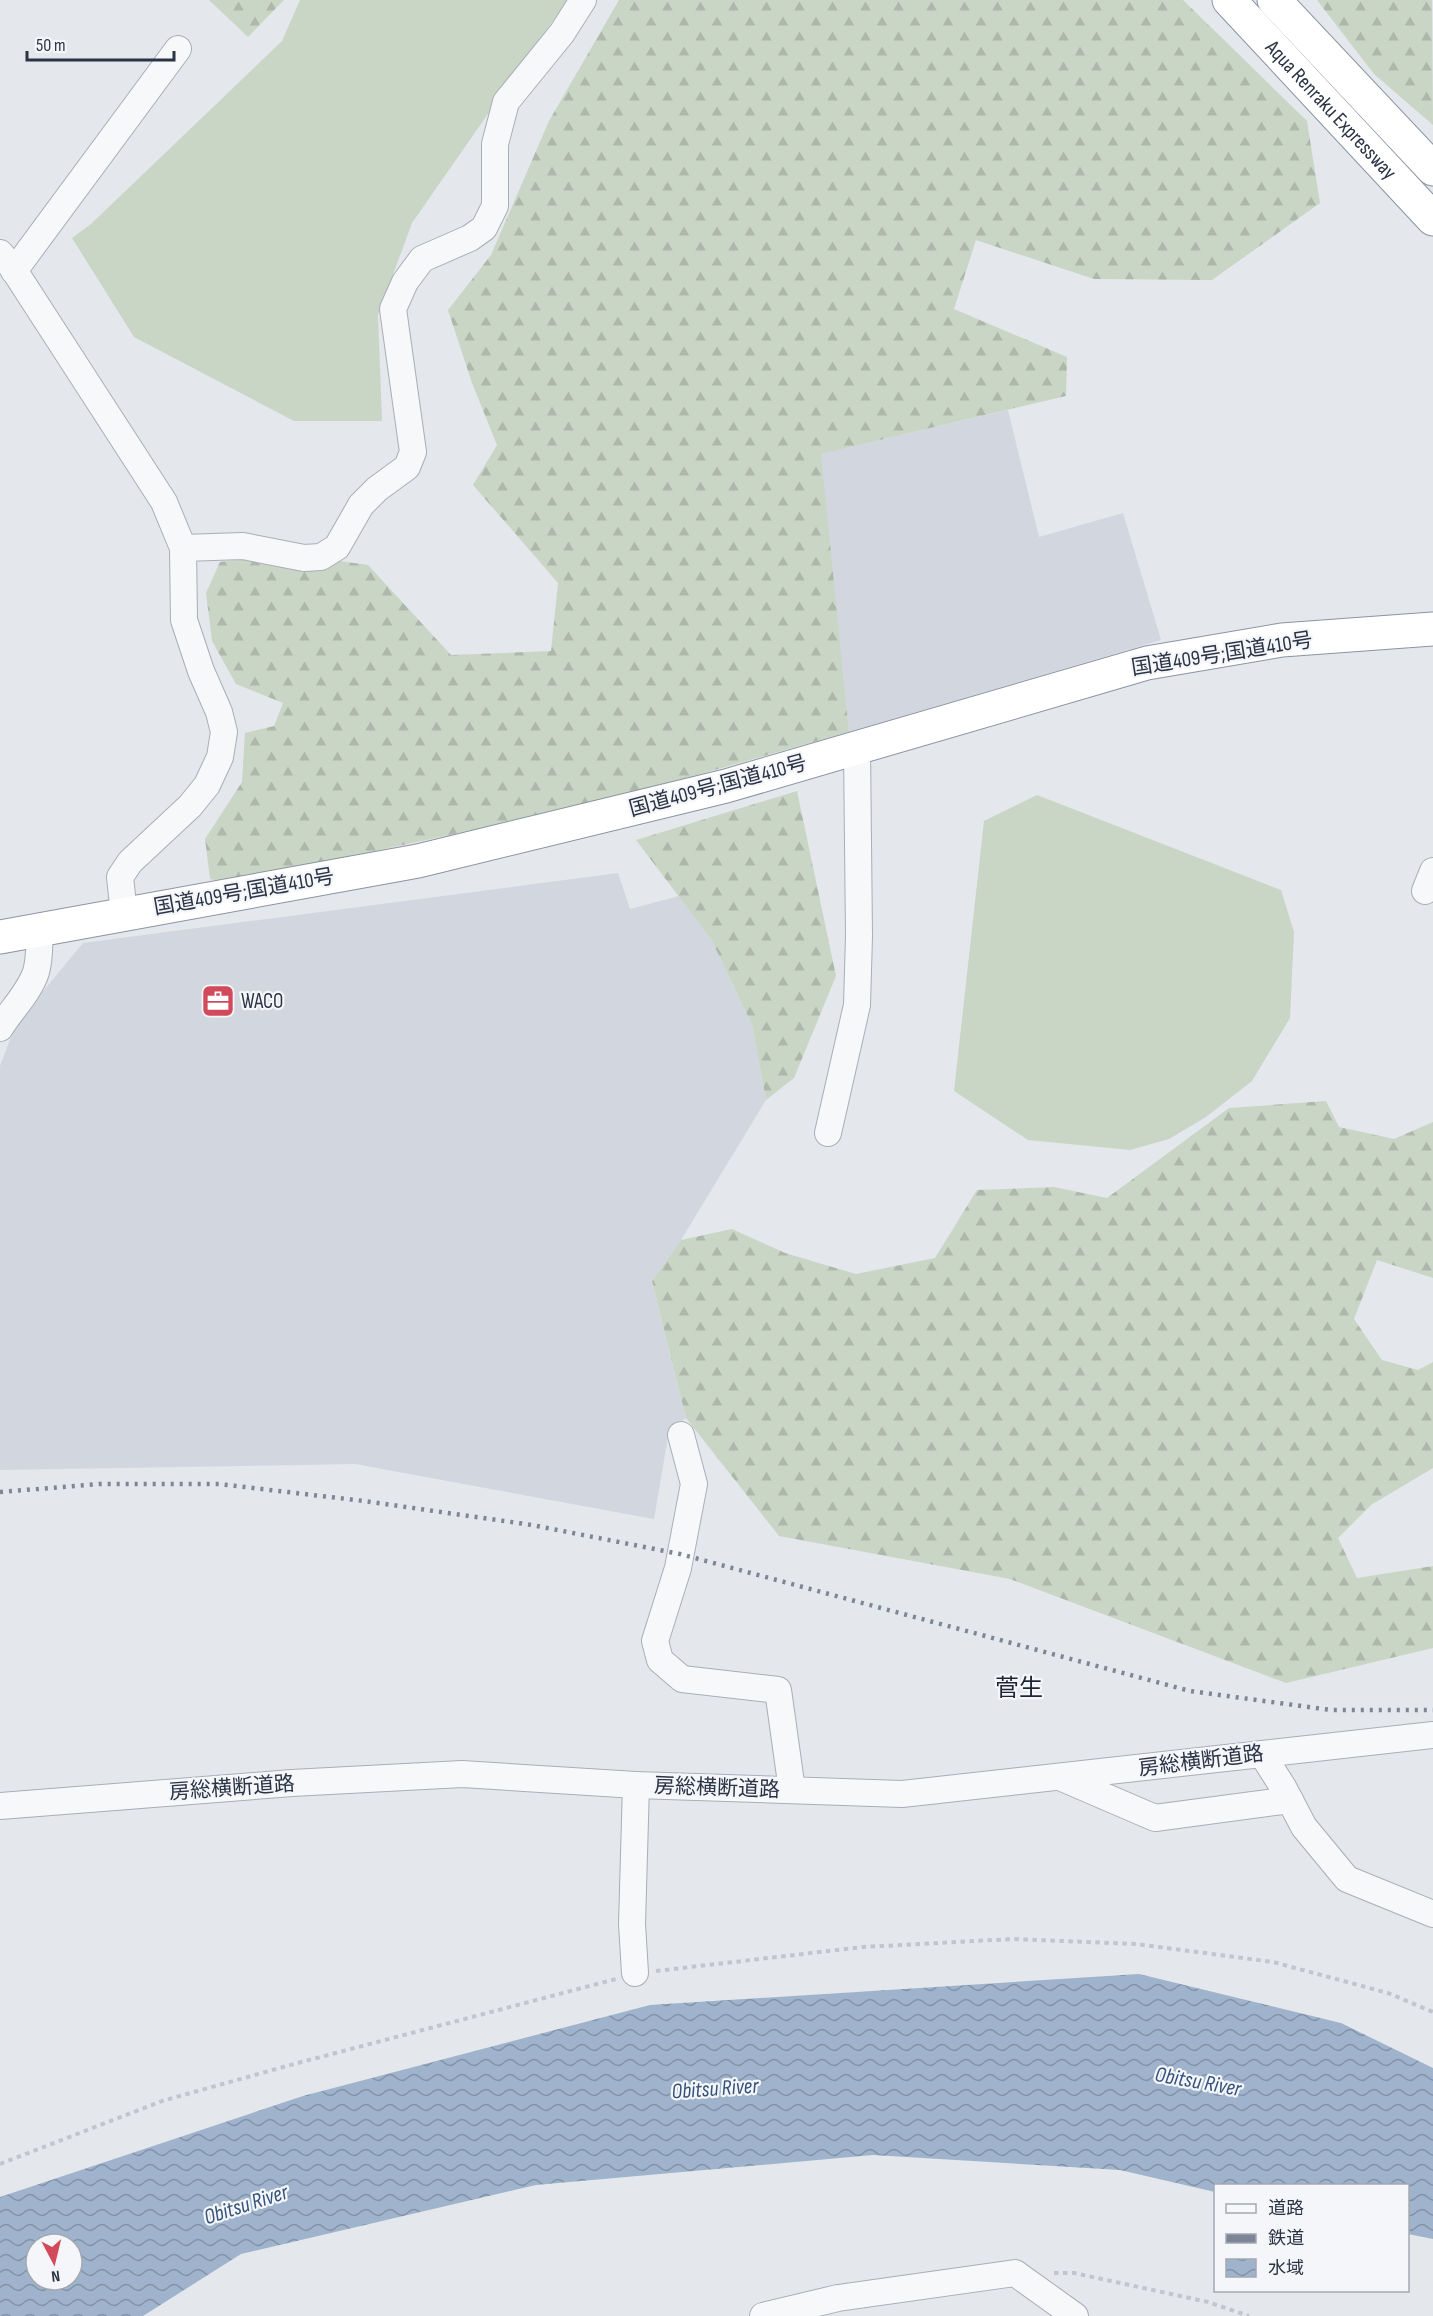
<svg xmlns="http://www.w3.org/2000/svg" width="1433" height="2316" font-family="'Sofia Sans Condensed','Noto Sans JP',sans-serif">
  <defs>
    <pattern id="forest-firs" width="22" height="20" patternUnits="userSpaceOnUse" patternTransform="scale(1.5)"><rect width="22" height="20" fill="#c9d6c5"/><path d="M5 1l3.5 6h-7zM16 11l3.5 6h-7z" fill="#adb8ab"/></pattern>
    <pattern id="water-waves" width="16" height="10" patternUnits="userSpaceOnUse" patternTransform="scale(1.5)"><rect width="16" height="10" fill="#9fb4cc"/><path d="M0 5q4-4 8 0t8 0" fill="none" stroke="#8293a7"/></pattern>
  </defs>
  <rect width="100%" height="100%" fill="#e4e7ec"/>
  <!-- built -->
  <g fill="#d2d6de">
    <polygon points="1008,410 1039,537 1123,513 1161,640 849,732 820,454"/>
    <polygon points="618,873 630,909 679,896 711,939 752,1025 766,1100 681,1240 652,1281 686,1418 669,1431 654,1519 355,1464 0,1470 0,1066 16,1024 83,943"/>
  </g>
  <!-- forest -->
  <g fill="url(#forest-firs)">
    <polygon points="209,0 284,0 248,37"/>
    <polygon points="619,0 1183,0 1307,121 1320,203 1212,280 1094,279 976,240 954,309 1067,357 1066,396 821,454 849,732 598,803 226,883 210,879 205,839 242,782 245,733 274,726 283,703 236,684 212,641 206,593 220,562 253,558 260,550 368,565 451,655 551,651 558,583 473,485 497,445 472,383 448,310 491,255 549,121"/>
    <polygon points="1317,0 1432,0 1433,125 1374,74"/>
    <polygon points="797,791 836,976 794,1078 766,1100 752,1025 711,939 636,840"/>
    <polygon points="1326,1101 1339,1127 1394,1139 1433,1122 1433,1278 1377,1260 1354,1319 1382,1360 1418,1370 1433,1362 1433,1468 1371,1505 1338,1538 1357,1578 1433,1566 1433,1648 1286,1683 1010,1579 779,1536 686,1418 652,1281 681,1240 732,1229 785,1253 856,1274 935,1258 977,1190 1054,1187 1107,1198 1229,1108"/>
  </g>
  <!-- garden -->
  <g fill="#c9d6c5">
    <polygon points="300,0 566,0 566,2 412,223 378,315 382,421 294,421 134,337 72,238 91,224 282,41"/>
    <polygon points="1037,795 1281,890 1294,932 1290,1018 1252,1081 1206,1117 1169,1139 1130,1150 1028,1140 954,1091 984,821"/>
  </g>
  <!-- water -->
  <path fill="url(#water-waves)" fill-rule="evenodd" d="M1139 1974 1341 2023 1433 2068V2239L1408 2234V2186H1216L1215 2192 1120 2170 873 2155 536 2185 241 2254 143 2316H0V2197L303 2096 650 2005ZM36 2244H72V2280H36Z"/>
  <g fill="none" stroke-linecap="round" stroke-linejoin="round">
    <defs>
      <g id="minor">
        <polyline points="0,253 12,267 164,502 183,548 184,620 201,671 219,712 224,732 220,757 207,785 190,806 130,862 120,877 124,914"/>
        <polyline points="14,271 178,49"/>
        <polyline points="183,548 243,546 304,558 321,557 337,547 361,505 377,489 407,467 413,452 393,309 405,282 422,259 470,238 484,228 495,206 495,144 506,102 562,33 583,0"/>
        <polyline points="1425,891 1433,871"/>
        <path d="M0 1028C11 1010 29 993 36 972 40 959 39 943 40 929"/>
        <polyline points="828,1133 857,1005 859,936 857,749"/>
        <polyline points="681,1435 694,1484 678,1568 655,1641 660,1660 682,1679 778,1690 792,1790"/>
        <polyline points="1262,1754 1283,1787 1304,1827 1347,1879 1433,1914"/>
        <polyline points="1062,1778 1155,1818 1290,1800"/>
        <polyline points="0,1806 292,1783 462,1774 636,1785 902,1794 1433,1735"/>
        <polyline points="635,1973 632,1924 636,1785"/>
        <polyline points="763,2316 838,2298 1015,2273 1075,2316"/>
      </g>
      <g id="highway">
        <path id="s1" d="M1229 0 1433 219"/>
        <polyline points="1274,0 1433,169"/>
        <polyline points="0,937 418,861 726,786 1147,663 1282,640 1433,629"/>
      </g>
    </defs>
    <!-- minor casing -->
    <use href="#minor" stroke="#a9aeb7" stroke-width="28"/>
    <!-- highway casing -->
    <use href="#highway" stroke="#8b94a3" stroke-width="35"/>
    <!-- path -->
    <g stroke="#c2c5cb" stroke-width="4" stroke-dasharray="4.5 4.5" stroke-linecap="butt">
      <polyline points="656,1971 863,1947 1013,1939 1136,1944 1273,1962 1388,1993 1433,2012"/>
      <polyline points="0,2164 162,2101 294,2064 616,1979"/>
      <polyline points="1054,2273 1074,2273 1208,2302 1249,2316"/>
    </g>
    <!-- minor -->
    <use href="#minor" stroke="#f7f8fa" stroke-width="26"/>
    <!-- highway -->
    <use href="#highway" stroke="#fff" stroke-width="33"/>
    <!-- rail -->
    <polyline stroke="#7d8696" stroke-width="4.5" stroke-dasharray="3 6" stroke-linecap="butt" points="0,1492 100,1484 219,1484 364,1501 532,1525 680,1554 1190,1691 1331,1710 1433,1710"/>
  </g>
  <!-- icons -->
  <defs>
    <symbol id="office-square" viewBox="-11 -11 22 22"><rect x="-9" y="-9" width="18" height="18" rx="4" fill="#d1495b" stroke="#f4f6f9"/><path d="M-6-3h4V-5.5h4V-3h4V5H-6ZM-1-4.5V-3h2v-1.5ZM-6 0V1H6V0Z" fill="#fff"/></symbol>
  </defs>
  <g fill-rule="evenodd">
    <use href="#office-square" x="199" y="982" width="38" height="38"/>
  </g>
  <g text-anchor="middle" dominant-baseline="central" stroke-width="4.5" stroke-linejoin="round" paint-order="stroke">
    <!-- street labels -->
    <g font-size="21" fill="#2b3445" stroke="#f4f6f9">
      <text stroke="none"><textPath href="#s1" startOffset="150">Aqua Renraku Expressway</textPath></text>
      <text transform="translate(1222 654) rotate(-9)">国道409号;国道410号</text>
      <text transform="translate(718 786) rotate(-15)">国道409号;国道410号</text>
      <text transform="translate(244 892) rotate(-10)">国道409号;国道410号</text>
      <text transform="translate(1201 1761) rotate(-7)">房総横断道路</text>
      <text transform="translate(232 1788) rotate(-4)">房総横断道路</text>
      <text transform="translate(717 1788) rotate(2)">房総横断道路</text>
    </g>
    <!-- poi labels -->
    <g font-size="21" fill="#2b3445" stroke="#f4f6f9" text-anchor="start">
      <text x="241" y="1001">WACO</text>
    </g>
    <!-- water labels -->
    <g font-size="22" font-style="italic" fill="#34527a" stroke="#f4f6f9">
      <text transform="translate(1198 2082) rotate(10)">Obitsu River</text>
      <text transform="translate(715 2089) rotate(-4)">Obitsu River</text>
      <text transform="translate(246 2205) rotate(-18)">Obitsu River</text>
    </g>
    <!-- quarter labels -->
    <g font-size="24" fill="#1d2536" stroke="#f4f6f9">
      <text x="1019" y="1688">菅生</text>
    </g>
  </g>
  <!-- legend -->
  <rect x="1214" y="2184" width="195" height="108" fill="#f4f6f9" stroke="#a4a8b1" stroke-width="1.5"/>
  <rect x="1226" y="2204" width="30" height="9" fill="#f7f8fa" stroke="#a4a8b1" stroke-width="1.5"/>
  <text x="1268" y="2214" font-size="18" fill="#2b3445">道路</text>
  <rect x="1226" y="2234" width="30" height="9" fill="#7d8696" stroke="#a4a8b1" stroke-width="1.5"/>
  <text x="1268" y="2244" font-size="18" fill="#2b3445">鉄道</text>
  <rect x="1226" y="2259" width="30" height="18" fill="url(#water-waves)" stroke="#a4a8b1" stroke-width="1.5"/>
  <text x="1268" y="2274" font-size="18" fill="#2b3445">水域</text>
  <!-- north arrow -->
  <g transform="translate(54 2262) rotate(173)"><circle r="28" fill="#f4f6f9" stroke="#a4a8b1" stroke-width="1.5"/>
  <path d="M0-4.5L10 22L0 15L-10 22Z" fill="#d1495b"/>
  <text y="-9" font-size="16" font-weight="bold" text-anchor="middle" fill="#2b3445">N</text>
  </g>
  <!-- scale -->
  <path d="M27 51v9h147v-9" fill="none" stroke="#2b3445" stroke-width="3"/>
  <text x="36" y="51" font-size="18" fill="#2b3445" stroke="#f4f6f9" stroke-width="4.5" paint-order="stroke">50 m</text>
</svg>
